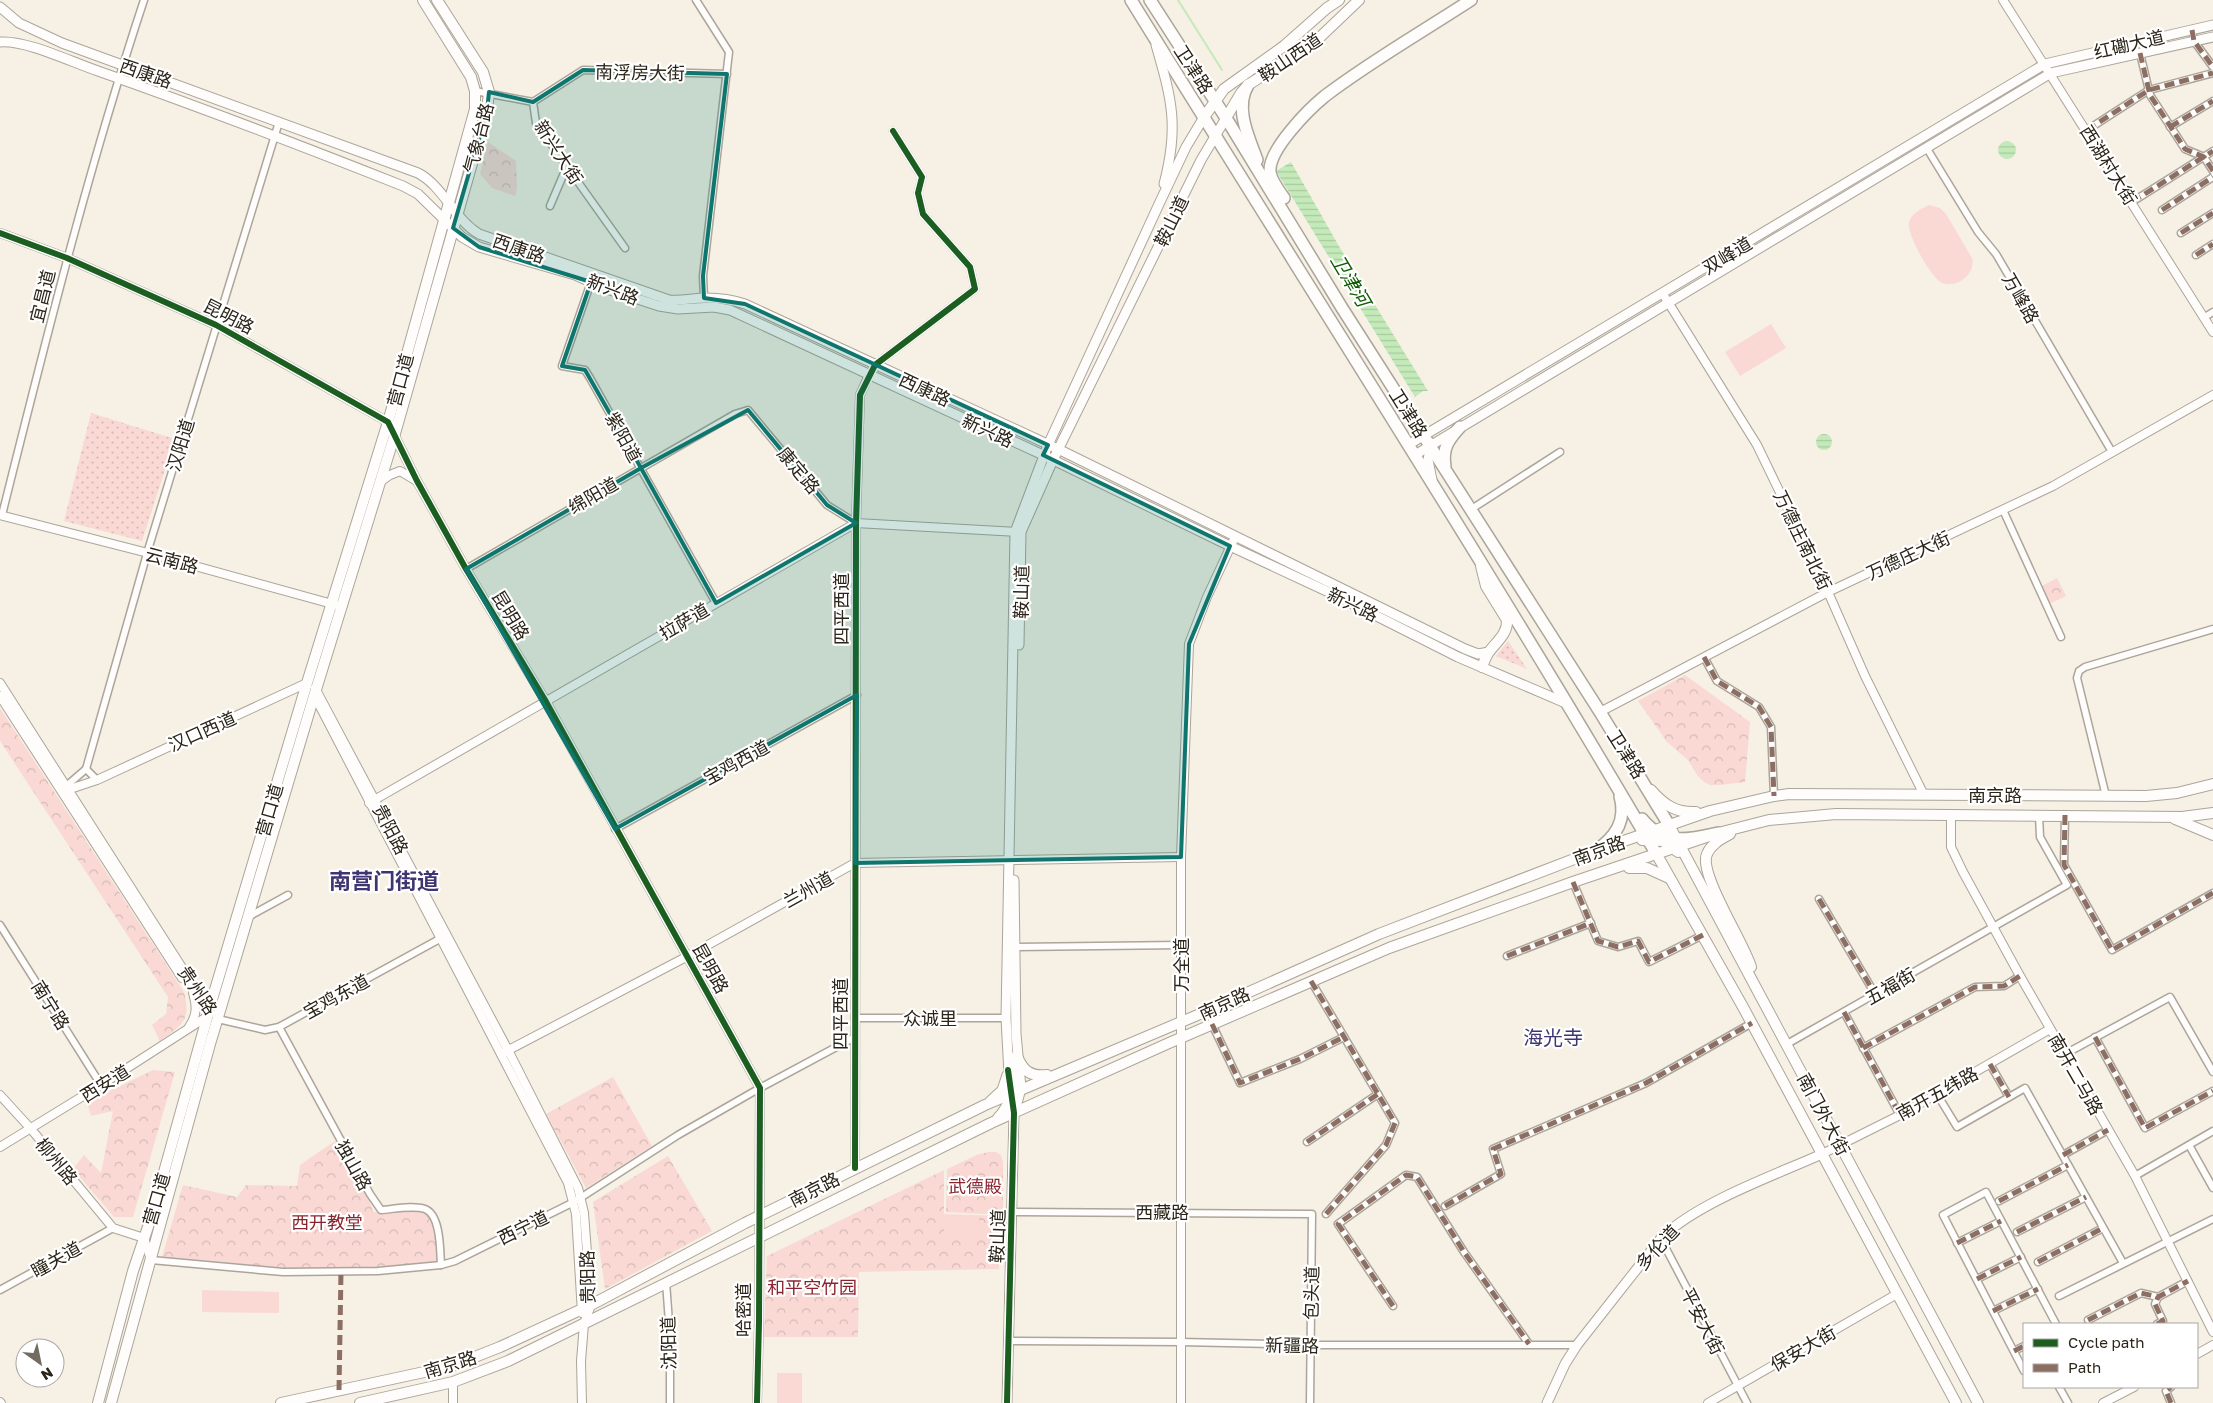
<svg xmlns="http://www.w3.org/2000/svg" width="2213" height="1403" font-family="'Golos Text','Noto Sans SC',sans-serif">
  <defs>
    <pattern id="grass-dots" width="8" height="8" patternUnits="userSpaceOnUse" patternTransform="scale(1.25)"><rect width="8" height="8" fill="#fad9d4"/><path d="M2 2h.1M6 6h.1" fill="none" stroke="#d6bab5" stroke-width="1.8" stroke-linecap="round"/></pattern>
    <pattern id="forest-crowns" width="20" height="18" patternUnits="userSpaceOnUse" patternTransform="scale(1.25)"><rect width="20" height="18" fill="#fad9d4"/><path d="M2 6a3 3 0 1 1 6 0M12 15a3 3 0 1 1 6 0" fill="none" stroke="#d6bab5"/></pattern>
    <pattern id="water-rules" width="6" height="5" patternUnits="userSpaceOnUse" patternTransform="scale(1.25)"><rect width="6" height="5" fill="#c4eaba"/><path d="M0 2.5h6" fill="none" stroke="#a9c99f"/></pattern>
  </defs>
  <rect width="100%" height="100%" fill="#f6f0e5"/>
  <!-- grass -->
  <g fill="url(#grass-dots)">
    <polygon points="91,413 175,439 142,541 64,521"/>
    <polygon points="1508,641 1527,669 1496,656"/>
  </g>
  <!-- forest -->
  <g fill="url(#forest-crowns)">
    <polygon points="488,142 516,161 517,188 515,196 492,188 480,174"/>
    <polygon points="2057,578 2066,596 2049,604 2042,586"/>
    <polygon points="1685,675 1750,722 1745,782 1720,785 1710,785 1704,782 1697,775 1688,760 1667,742 1638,701"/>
    <path d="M0 708 184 992C191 1021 183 1024 160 1041L152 1025 166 1014 168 997 0 741Z"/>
    <polygon points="153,1070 175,1072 133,1217 114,1217 73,1169 84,1155 101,1173 113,1111 91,1116 87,1102"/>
    <polygon points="613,1077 652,1146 586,1188 546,1114"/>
    <path d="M335 1141 367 1193 373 1212 425 1211C440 1221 437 1246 439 1263L377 1269 283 1270 162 1257 183 1185 237 1197 246 1185 297 1186 300 1165Z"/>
    <polygon points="988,1152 996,1152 1001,1155 1003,1163 1003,1215 946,1212 947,1169 977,1155"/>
    <polygon points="668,1156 712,1231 605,1289 593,1202"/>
    <polygon points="944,1170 944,1214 1001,1216 999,1269 859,1272 858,1337 764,1337 767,1256"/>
  </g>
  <!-- garden -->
  <g fill="#fad9d4">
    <path d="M1929 205 1940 208 1946 214 1972 258C1976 274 1957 289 1942 283 1931 278 1906 233 1909 222 1912 213 1921 209 1929 205Z"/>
    <polygon points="1771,324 1786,348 1740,376 1725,352"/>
    <polygon points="979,1216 979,1237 944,1238 944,1217"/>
    <polygon points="202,1290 279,1292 279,1313 202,1312"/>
    <rect x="777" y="1373" width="25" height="30"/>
  </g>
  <!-- water -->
  <g fill="url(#water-rules)">
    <circle cx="2007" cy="150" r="9"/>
    <polygon points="1291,162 1340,248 1428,391 1423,391 1415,397 1276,171"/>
    <circle cx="1824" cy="442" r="8"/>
  </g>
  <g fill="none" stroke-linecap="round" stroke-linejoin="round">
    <!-- stream -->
    <polyline stroke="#c4eaba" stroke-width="2" points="1178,0 1222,70"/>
    <defs>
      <g id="minor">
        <polyline points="696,0 729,52 703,276 704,298"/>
        <polyline points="2192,30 2194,41 2213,67"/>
        <polyline points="2140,53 2150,95 2185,149 2204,157 2213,171"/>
        <polyline points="475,91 533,102 536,123 625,248"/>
        <polyline points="533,102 583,70 727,74"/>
        <polyline points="2170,127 2213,101"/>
        <polyline points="2087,130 2149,90 2213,73"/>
        <polyline points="1926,147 1978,232 1996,254 2112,452"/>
        <polyline points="2132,202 2213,151"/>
        <polyline points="550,206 567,166"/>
        <polyline points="2162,210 2213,177"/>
        <polyline points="2181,233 2213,213"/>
        <polyline points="2196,255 2213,244"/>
        <polyline points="591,282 562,366 585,370 590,378 716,603"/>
        <polyline points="2205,317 2213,312"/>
        <polyline points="869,375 875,365 975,289 970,267 923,214 918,193 922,177 893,131"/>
        <polyline points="1470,510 1560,452"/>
        <polyline points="2003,510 2061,637"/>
        <path d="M2 515C45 343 88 169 144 0"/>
        <polyline points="466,569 735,414 748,410 827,505 856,523"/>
        <polyline points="1704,657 1717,681 1759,707 1771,727 1774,796"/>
        <polyline points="86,769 148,550 279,122"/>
        <polyline points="86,769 97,780"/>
        <polyline points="64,788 86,769"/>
        <polyline points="2106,796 2077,678 2079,671 2085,667 2213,629"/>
        <polyline points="2065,815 2064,865 2112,950 2213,893"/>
        <polyline points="615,829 857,695"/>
        <polyline points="1573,882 1598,941 1618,947 1638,941 1649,962 1703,935"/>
        <polyline points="1819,899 1875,994"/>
        <polyline points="248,917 288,895"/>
        <polyline points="0,925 101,1085"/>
        <polyline points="1012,947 1181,945"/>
        <polyline points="1507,956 1591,923"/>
        <polyline points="1311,981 1395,1123 1386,1145 1326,1214"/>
        <polyline points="1844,1012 1900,1115"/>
        <polyline points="855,1018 1006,1018"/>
        <polyline points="218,1019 265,1030 279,1027 445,936"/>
        <polyline points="1212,1024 1240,1083 1300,1059 1344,1037"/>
        <path d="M279 1027 370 1194 381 1210C394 1209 413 1205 425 1209 441 1215 440 1251 441 1265"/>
        <polyline points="2095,1037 2145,1128 2213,1091"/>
        <polyline points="1787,1044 2067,885 2040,837 2039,815"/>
        <polyline points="1863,1048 1975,987 2004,986 2020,976"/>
        <polyline points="2065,1054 2170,997 2213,1072"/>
        <polyline points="1990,1064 2009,1097"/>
        <polyline points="1937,1094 1957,1127 2025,1088 2123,1263"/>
        <polyline points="1307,1142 1378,1094"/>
        <polyline points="2189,1145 2213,1188"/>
        <polyline points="2063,1155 2108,1130"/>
        <polyline points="2135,1176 2213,1131"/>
        <polyline points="1999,1201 2068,1165"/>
        <polyline points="1445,1206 1501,1174 1493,1149 1646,1083 1752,1023"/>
        <polyline points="1013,1212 1312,1214 1310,1403"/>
        <polyline points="2017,1232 2086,1197"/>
        <polyline points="1661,1239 1747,1403"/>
        <polyline points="1957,1243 2001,1221"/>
        <polyline points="151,1260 283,1272 378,1271 441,1265 455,1261 574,1202 678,1135 760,1088 855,1037"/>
        <polyline points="2038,1262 2103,1228"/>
        <polyline points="1977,1279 2021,1257"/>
        <polyline points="666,1282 670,1336 670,1403"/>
        <polyline points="0,1290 113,1228"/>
        <polyline points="2059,1296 2213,1219"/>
        <polyline points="1393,1306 1338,1224 1406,1175 1417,1177 1464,1252 1529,1344"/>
        <polyline points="1993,1311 2038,1289"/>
        <polyline points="2088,1320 2141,1293 2158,1297 2188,1281"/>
        <polyline points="2157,1324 2163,1321 2155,1304 2158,1297"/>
        <polyline points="1008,1341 1181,1342 1310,1345 1577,1345"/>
        <polyline points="2014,1351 2024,1346"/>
        <polyline points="2024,1371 1943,1215 1986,1192 2056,1324"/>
        <polyline points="2059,1387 2068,1403"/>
        <polyline points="2171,1403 2166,1391 2171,1387"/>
      </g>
      <g id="tertiary">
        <polyline points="2003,0 2213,332"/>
        <polyline points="0,233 67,258 216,325 388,422 417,481 466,569 545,700 760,1088 759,1322 757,1403"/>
        <polyline points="1663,294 1757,445 1828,592 1865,676 1924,795"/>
        <polyline points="380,482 390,475 400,471 415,480"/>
        <polyline points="0,515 148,553 336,605"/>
        <polyline points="0,683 211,1013"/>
        <polyline points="315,688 508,1050 578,1188 584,1213 591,1305 584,1324 581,1361 582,1403"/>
        <polyline points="314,695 568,1183 576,1214 582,1313"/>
        <polyline points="0,696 182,978"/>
        <polyline points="1600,712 1828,592 2053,486 2213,395"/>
        <polyline points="67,790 97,780 307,683"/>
        <polyline points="369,803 856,523 1019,532"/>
        <polyline points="1951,814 1951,847 1963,872 2020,976 2135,1176 2213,1332"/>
        <path d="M189 1027C197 1015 197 1007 193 993"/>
        <polyline points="501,1054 688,956 855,863 1181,857"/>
        <polyline points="0,1095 31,1129 113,1228 144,1238 151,1260"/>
        <polyline points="0,1147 101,1085 208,1016"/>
        <polyline points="1822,1154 1900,1115 2050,1029"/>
        <polyline points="855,1168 856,523 860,395 869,375"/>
        <polyline points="2197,1354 2213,1345"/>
        <polyline points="0,1402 1,1403"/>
        <polyline points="453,1403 453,1382"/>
        <polyline points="1181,1403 1181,857 1189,644 1207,597 1235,537"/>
        <polyline points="1708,1403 1897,1294"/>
        <polyline points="2103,1403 2134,1387"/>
      </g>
      <g id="secondary">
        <path d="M0 7 19 23 62 43 418 173C443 186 454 219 479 234L669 300C682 301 693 298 706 298 719 298 733 300 745 304L1058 449 1465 649 1478 654 1489 652"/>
        <path d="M0 42C27 40 71 62 98 71 200 107 302 146 403 186L418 194 462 237 479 247 575 275 604 288 659 306 678 309 714 307 730 310 1043 455 1230 546 1335 595 1458 657 1568 704"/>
        <path d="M1156 45C1172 100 1179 127 1164 184"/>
        <polyline points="1431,443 1428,460 1432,480"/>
        <polyline points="1408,445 2045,64 2213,25"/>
        <polyline points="1415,455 2051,73 2213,37"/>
        <polyline points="1019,645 1021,532 1053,460 1201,160 1226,118"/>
        <polyline points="1014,880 1016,1034 1021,1088 1015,1111"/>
        <polyline points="990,1101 1002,1090 1007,1075"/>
        <polyline points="1007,1403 1014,1113 1010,1093 1006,1018 1015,532 1048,445 1159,204 1186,147 1204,117"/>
        <path d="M1547 1403 1565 1364 1577 1345 1662 1237C1701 1201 1773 1176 1822 1154"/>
      </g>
      <g id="primary">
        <polyline points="1204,117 1224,89 1284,46 1327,8 1339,0"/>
        <polyline points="1226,118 1241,93 1248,85 1316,41 1359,0"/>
        <path d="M1481 566 1486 586 1507 620C1508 634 1496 642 1489 652 1486 656 1484 662 1482 667"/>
        <path d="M1651 790C1664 805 1676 813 1696 812"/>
        <polyline points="2175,819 2213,835"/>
        <polyline points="1669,825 1978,1403"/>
        <path d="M1730 834C1721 839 1711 844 1707 854 1698 873 1744 943 1751 967"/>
        <polyline points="1642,840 1663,841 1678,852"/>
        <polyline points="1657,855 1743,1007 1956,1403"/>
        <polyline points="1629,868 1647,868 1669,878"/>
        <path d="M1017 1056C1023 1071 1031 1077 1047 1075"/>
        <path d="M998 1118C1014 1102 1015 1077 1017 1055"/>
        <polyline points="98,1403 133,1271 152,1215 214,993 307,683 388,422 475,109 475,91 471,77 423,0"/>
        <polyline points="111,1403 210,1044 314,696 394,437 487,111 489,92 483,72 437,0"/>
        <polyline points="281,1403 452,1366 500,1347 591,1305 745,1223 985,1105 1193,1017 1379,934 1595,851 1710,811 1774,796 1789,794 2146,796 2177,793 2213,784"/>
        <polyline points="360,1403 453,1382 508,1361 991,1123 1169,1043 1389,948 1573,882 1718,833 1769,820 1836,814 2182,817 2213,813"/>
      </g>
      <g id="trunk">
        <path d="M1131 0C1307 285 1488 566 1657 855"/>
        <polyline points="1150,0 1226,118 1342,308 1600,712 1669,825"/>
        <path d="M1248 85C1234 108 1249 138 1257 160"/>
        <path d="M1284 198C1279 191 1271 180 1270 172 1268 150 1309 109 1325 96 1371 61 1422 32 1471 0"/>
        <path d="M1445 466C1442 449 1448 440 1460 427"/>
        <path d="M1642 819C1664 846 1687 840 1718 833"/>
        <path d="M1595 851C1615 838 1627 821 1620 796"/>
      </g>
    </defs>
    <!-- minor casing -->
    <use href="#minor" stroke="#aba59a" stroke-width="9"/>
    <!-- tertiary casing -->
    <use href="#tertiary" stroke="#aba59a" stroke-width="10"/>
    <!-- secondary casing -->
    <use href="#secondary" stroke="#aba59a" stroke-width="11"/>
    <!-- primary casing -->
    <use href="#primary" stroke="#aba59a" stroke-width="12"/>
    <!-- trunk casing -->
    <use href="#trunk" stroke="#aba59a" stroke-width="14"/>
    <!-- minor -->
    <use href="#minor" stroke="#fefdfb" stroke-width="6"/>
    <!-- tertiary -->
    <use href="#tertiary" stroke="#fefdfb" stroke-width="8"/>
    <!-- secondary -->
    <use href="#secondary" stroke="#fefdfb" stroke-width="9"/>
    <!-- primary -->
    <use href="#primary" stroke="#fefdfb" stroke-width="10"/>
    <!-- trunk -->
    <use href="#trunk" stroke="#fefdfb" stroke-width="11"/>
    <!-- quiet -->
    <g stroke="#8d6e63" stroke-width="5" stroke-dasharray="10 5" stroke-linecap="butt">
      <polyline points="2192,30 2194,41 2213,67"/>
      <polyline points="2140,53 2150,95 2185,149 2204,157 2213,171"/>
      <polyline points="2170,127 2213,101"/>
      <polyline points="2087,130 2149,90 2213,73"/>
      <polyline points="2132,202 2213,151"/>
      <polyline points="2162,210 2213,177"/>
      <polyline points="2181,233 2213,213"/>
      <polyline points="2196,255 2213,244"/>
      <polyline points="1704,657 1717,681 1759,707 1771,727 1774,796"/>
      <polyline points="2065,815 2064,865 2112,950 2213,893"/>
      <polyline points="1573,882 1598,941 1618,947 1638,941 1649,962 1703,935"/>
      <polyline points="1819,899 1875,994"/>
      <polyline points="1507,956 1591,923"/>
      <polyline points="1311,981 1395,1123 1386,1145 1326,1214"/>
      <polyline points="1844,1012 1900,1115"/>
      <polyline points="1212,1024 1240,1083 1300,1059 1344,1037"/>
      <polyline points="2095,1037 2145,1128 2213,1091"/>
      <polyline points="1863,1048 1975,987 2004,986 2020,976"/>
      <polyline points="1990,1064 2009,1097"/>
      <polyline points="1307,1142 1378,1094"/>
      <polyline points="2063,1155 2108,1130"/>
      <polyline points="1999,1201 2068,1165"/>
      <polyline points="1445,1206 1501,1174 1493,1149 1646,1083 1752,1023"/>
      <polyline points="2017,1232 2086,1197"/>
      <polyline points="1957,1243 2001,1221"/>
      <polyline points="2038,1262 2103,1228"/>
      <polyline points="1977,1279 2021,1257"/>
      <polyline points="1393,1306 1338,1224 1406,1175 1417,1177 1464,1252 1529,1344"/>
      <polyline points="1993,1311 2038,1289"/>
      <polyline points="2088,1320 2141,1293 2158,1297 2188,1281"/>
      <polyline points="2157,1324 2163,1321 2155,1304 2158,1297"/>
      <polyline points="2014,1351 2024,1346"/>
      <polyline points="339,1390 341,1271"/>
      <polyline points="2171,1403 2166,1391 2171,1387"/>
    </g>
    <defs>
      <g id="cycleway">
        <polyline points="0,233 67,258 216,325 388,422 417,481 466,569 545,700 760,1088 759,1322 757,1403"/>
        <polyline points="855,1168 856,523 860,395 875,365 975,289 970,267 923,214 918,193 922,177 893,131"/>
        <polyline points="1007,1403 1014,1113 1008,1070"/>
      </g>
    </defs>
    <!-- cycleway casing -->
    <use href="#cycleway" stroke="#fff" stroke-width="9"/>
    <!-- cycleway -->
    <use href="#cycleway" stroke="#1b5e20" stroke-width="6"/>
  </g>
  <!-- marked area -->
  <path fill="#0f766e" fill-opacity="0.2" stroke="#0f766e" stroke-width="4" stroke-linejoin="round" d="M583 70 727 74 703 276 704 298 745 304 1048 445 1043 455 1230 546 1189 644 1181 857 855 863 857 695 615 829 466 569 641 468 716 603 856 523 827 505 748 410 641 468 585 370 562 366 591 282 479 247 453 228 487 111 489 92 533 102Z"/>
  <g text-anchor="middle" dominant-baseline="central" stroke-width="4.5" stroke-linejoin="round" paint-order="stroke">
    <!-- street labels -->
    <g font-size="18" fill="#2b2418" stroke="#fff">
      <text transform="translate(2129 44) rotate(-13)">红磡大道</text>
      <text transform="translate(1290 57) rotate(-34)">鞍山西道</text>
      <text transform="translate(1194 69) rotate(57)">卫津路</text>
      <text transform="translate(640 72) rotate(1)">南浮房大街</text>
      <text transform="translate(146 73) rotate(19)">西康路</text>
      <text transform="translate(478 138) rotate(-76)">气象台路</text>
      <text transform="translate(559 152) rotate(57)">新兴大街</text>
      <text transform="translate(2109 165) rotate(58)">西湖村大街</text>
      <text transform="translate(1171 221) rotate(-64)">鞍山道</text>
      <text transform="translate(519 248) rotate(19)">西康路</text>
      <text transform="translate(1727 255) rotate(-31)">双峰道</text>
      <text transform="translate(613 289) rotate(21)">新兴路</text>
      <text transform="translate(42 296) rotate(-76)">宜昌道</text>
      <text transform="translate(2021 298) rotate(60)">万峰路</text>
      <text transform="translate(229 316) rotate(27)">昆明路</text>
      <text transform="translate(400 380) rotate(-75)">营口道</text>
      <text transform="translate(925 389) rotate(25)">西康路</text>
      <text transform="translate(1409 413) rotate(58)">卫津路</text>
      <text transform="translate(988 430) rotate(25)">新兴路</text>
      <text transform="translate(624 437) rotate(61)">紫阳道</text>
      <text transform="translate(180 445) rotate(-73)">汉阳道</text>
      <text transform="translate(799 470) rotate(50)">康定路</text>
      <text transform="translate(593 495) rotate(-30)">绵阳道</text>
      <text transform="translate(1803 540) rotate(64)">万德庄南北街</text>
      <text transform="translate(1908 555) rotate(-25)">万德庄大街</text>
      <text transform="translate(172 560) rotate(15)">云南路</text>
      <text transform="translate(1021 592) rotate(-89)">鞍山道</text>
      <text transform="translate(1353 604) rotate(26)">新兴路</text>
      <text transform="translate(841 609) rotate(-90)">四平西道</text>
      <text transform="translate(511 615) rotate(59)">昆明路</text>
      <text transform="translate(684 621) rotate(-30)">拉萨道</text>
      <text transform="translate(202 731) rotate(-24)">汉口西道</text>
      <text transform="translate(1627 754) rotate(58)">卫津路</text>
      <text transform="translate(736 762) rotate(-29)">宝鸡西道</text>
      <text x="1995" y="795">南京路</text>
      <text transform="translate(269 810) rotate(-74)">营口道</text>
      <text transform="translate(391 829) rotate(62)">贵阳路</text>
      <text transform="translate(1599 850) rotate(-20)">南京路</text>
      <text transform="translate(808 889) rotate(-29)">兰州道</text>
      <text transform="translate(1181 965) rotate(-90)">万全道</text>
      <text transform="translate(711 968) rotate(61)">昆明路</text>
      <text transform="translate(1890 986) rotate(-30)">五福街</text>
      <text transform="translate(198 990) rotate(56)">贵州路</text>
      <text transform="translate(336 996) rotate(-29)">宝鸡东道</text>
      <text transform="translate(1224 1003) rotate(-24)">南京路</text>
      <text transform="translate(51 1005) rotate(58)">南宁路</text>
      <text transform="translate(840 1014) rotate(-90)">四平西道</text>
      <text x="930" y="1018">众诚里</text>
      <text transform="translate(2076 1074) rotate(60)">南开二马路</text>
      <text transform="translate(105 1083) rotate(-32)">西安道</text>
      <text transform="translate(1937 1093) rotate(-29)">南开五纬路</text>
      <text transform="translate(1824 1114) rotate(62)">南门外大街</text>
      <text transform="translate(57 1161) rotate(51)">柳州路</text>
      <text transform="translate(354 1165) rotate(61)">独山路</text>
      <text transform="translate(814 1189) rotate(-27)">南京路</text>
      <text transform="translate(156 1199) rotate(-74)">营口道</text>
      <text x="1162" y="1212">西藏路</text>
      <text transform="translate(523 1227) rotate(-26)">西宁道</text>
      <text transform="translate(997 1236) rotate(-88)">鞍山道</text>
      <text transform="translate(1657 1247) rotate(-47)">多伦道</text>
      <text transform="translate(56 1259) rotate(-29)">瞳关道</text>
      <text transform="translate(587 1277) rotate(-91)">贵阳路</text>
      <text transform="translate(1311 1293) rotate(-89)">包头道</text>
      <text transform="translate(743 1310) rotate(-90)">哈密道</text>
      <text transform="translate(1703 1321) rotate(63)">平安大街</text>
      <text transform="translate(668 1343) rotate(-91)">沈阳道</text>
      <text transform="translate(1292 1345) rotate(1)">新疆路</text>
      <text transform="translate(1803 1348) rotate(-30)">保安大街</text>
      <text transform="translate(450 1364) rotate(-17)">南京路</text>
    </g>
    <!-- park labels -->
    <g font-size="18" fill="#88242f" stroke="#fff">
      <text x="975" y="1186">武德殿</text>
      <text x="327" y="1222">西开教堂</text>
      <text x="812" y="1287">和平空竹园</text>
    </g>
    <!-- water labels -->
    <g font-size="19" font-style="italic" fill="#105c03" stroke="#fff">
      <text transform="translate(1351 280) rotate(59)">卫津河</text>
    </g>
    <!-- quarter labels -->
    <g font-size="20" fill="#3e3571" stroke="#fff">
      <text x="1553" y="1037">海光寺</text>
    </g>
    <!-- district labels -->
    <g font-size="22" font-weight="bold" fill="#3e3571" stroke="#fff">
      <text x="384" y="880">南营门街道</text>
    </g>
  </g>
  <!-- legend -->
  <rect x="2023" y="1323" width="175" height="65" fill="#ffffff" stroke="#aaa7a3"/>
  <rect x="2033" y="1339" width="25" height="8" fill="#1b5e20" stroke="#aaa7a3"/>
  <text x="2068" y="1348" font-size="15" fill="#2b2418">Cycle path</text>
  <rect x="2033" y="1364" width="25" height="8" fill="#8d6e63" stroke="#aaa7a3"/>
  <text x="2068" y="1373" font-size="15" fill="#2b2418">Path</text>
  <!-- north arrow -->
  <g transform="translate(40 1363) rotate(147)"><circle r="24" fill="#ffffff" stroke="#aaa7a3"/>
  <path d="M0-4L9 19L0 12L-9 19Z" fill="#726b60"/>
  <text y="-8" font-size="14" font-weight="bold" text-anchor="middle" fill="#2b2418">N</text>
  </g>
</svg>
